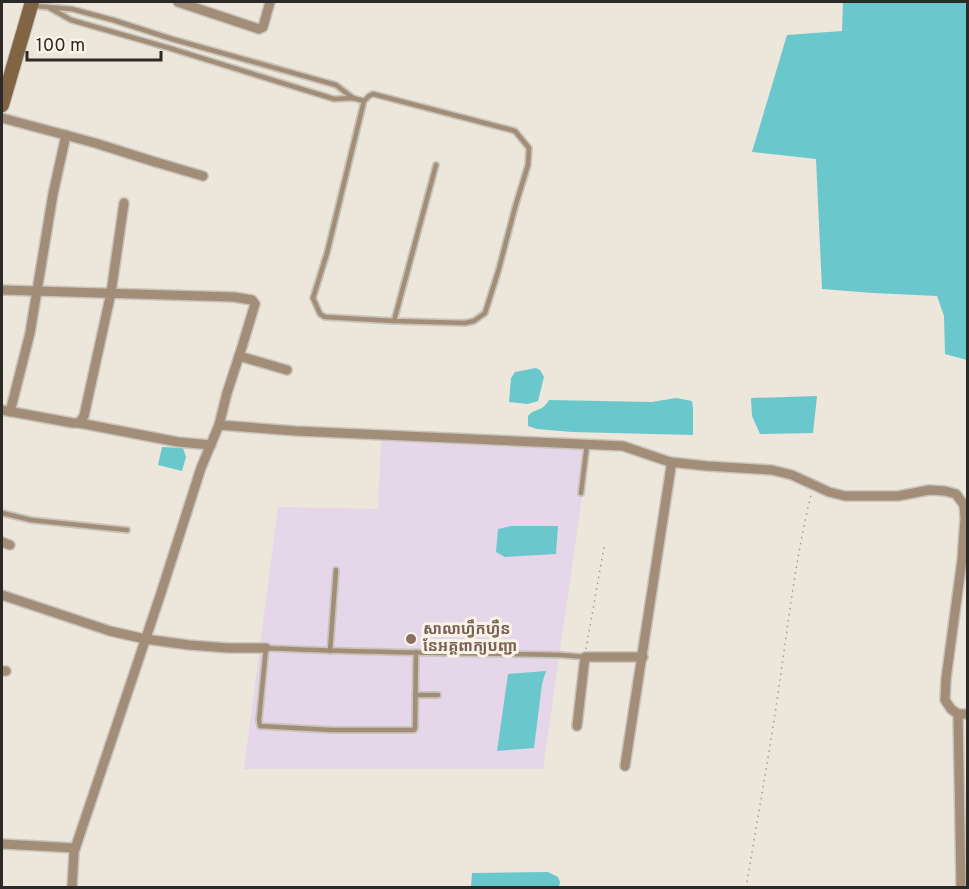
<svg xmlns="http://www.w3.org/2000/svg" width="969" height="889" font-family="Overpass,'Noto Sans Khmer',sans-serif">
  <rect width="100%" height="100%" fill="#ece6db"/>
  <!-- education -->
  <polygon fill="#e6d6e9" points="381,440 589,448 543,769 244,769 278,507 378,509"/>
  <!-- water -->
  <g fill="#6ac7cc">
    <polygon points="843,2 967,2 967,360 945,354 944,316 937,296 873,293 822,289 816,159 752,152 787,35 842,31"/>
    <polygon points="536,368 540,370 544,377 538,401 528,404 509,402 511,378 515,372"/>
    <polygon points="817,396 813,433 760,434 752,416 751,398"/>
    <path d="M676 398 692 401 693 408V435L572 432 537 429 528 426V416C536 407 541 413 549 400L652 402Z"/>
    <polygon points="162,447 183,448 186,457 182,471 158,465"/>
    <polygon points="511,526 558,526 556,554 505,557 496,552 498,529"/>
    <polygon points="546,671 542,684 534,748 497,751 508,674"/>
    <polygon points="548,872 558,877 560,882 559,887 471,887 472,873"/>
  </g>
  <g fill="none" stroke-linecap="round" stroke-linejoin="round">
    <defs>
      <g id="lane">
        <polyline points="35,6 72,9 113,20 172,39 336,85 353,98"/>
        <polyline points="48,7 71,20 169,48 334,99 353,98 364,101 327,253 313,298 320,314 325,317 394,321 465,323 474,321 485,313 498,272 516,204 528,165 529,148 515,131 373,94 369,96 364,101"/>
        <polyline points="394,321 436,165"/>
        <polyline points="581,493 587,444"/>
        <polyline points="2,513 31,520 127,530"/>
        <polyline points="330,651 336,570"/>
        <path d="M416 652 415 728 414 730H332L260 726 259 720 266 648C364 653 463 653 561 655L585 657"/>
        <polyline points="415,695 438,695"/>
      </g>
      <g id="street">
        <polyline points="178,2 259,29 263,27 270,2"/>
        <polyline points="2,118 95,143 152,161 203,176"/>
        <polyline points="2,290 234,297 252,300 255,304 242,347 227,393 219,425 201,468 161,593 74,852 72,888"/>
        <polyline points="239,356 287,370"/>
        <polyline points="2,410 73,423 79,423 84,416 111,293 124,203"/>
        <polyline points="10,412 30,333 53,194 66,135"/>
        <polyline points="79,423 178,442 211,445"/>
        <polyline points="219,425 296,431 623,446 670,462 707,466 772,470 792,475 829,492 845,496 898,496 929,490 945,491 956,494 964,505 965,518 962,560 946,679 945,700 951,709 958,714 968,714"/>
        <polyline points="2,542 10,545"/>
        <polyline points="2,595 110,631 145,639 189,645 228,648 266,648"/>
        <polyline points="2,671 6,671"/>
        <polyline points="958,714 961,888"/>
        <polyline points="577,726 585,657 643,657"/>
        <polyline points="625,766 671,467 670,462"/>
        <polyline points="2,844 75,848"/>
      </g>
      <polyline id="secondary" points="2,105 32,2"/>
    </defs>
    <!-- lane casing -->
    <use href="#lane" stroke="#c9c4ba" stroke-width="8"/>
    <!-- street casing -->
    <use href="#street" stroke="#c9c4ba" stroke-width="12"/>
    <!-- secondary casing -->
    <use href="#secondary" stroke="#c9c4ba" stroke-width="16"/>
    <!-- path -->
    <g stroke="#a19d95" stroke-width="1.5" stroke-dasharray="1.5 4.5" stroke-linecap="butt">
      <polyline points="586,649 604,547"/>
      <path d="M746 888C756 827 767 767 776 707 787 636 794 564 811 495"/>
    </g>
    <!-- lane -->
    <use href="#lane" stroke="#a28e78" stroke-width="4.5"/>
    <!-- street -->
    <use href="#street" stroke="#a28e78" stroke-width="9"/>
    <!-- secondary -->
    <use href="#secondary" stroke="#806443" stroke-width="14"/>
  </g>
  <!-- markers -->
  <circle fill="#8d6e63" stroke="#f9f3e8" stroke-width="2" cx="411" cy="639" r="6"/>
  <g text-anchor="middle" dominant-baseline="central" stroke-width="6" stroke-linejoin="round" paint-order="stroke">
    <!-- education labels -->
    <g font-size="15" font-weight="bold" fill="#785e54" stroke="#f9f3e8" text-anchor="start">
      <text x="423" y="630">សាលាហ្វឹកហ្វឺន<tspan x="423" dy="17">នែអគ្គពាក្យបញ្ជា</tspan></text>
    </g>
  </g>
  <!-- border -->
  <rect width="969" height="889" fill="none" stroke="#2c2a26" stroke-width="6"/>
  <!-- scale -->
  <path d="M27 51v9h134v-9" fill="none" stroke="#2c2a26" stroke-width="3"/>
  <text x="36" y="51" font-size="18" fill="#2c2a26" stroke="#f9f3e8" stroke-width="4.5" paint-order="stroke">100 m</text>
</svg>
